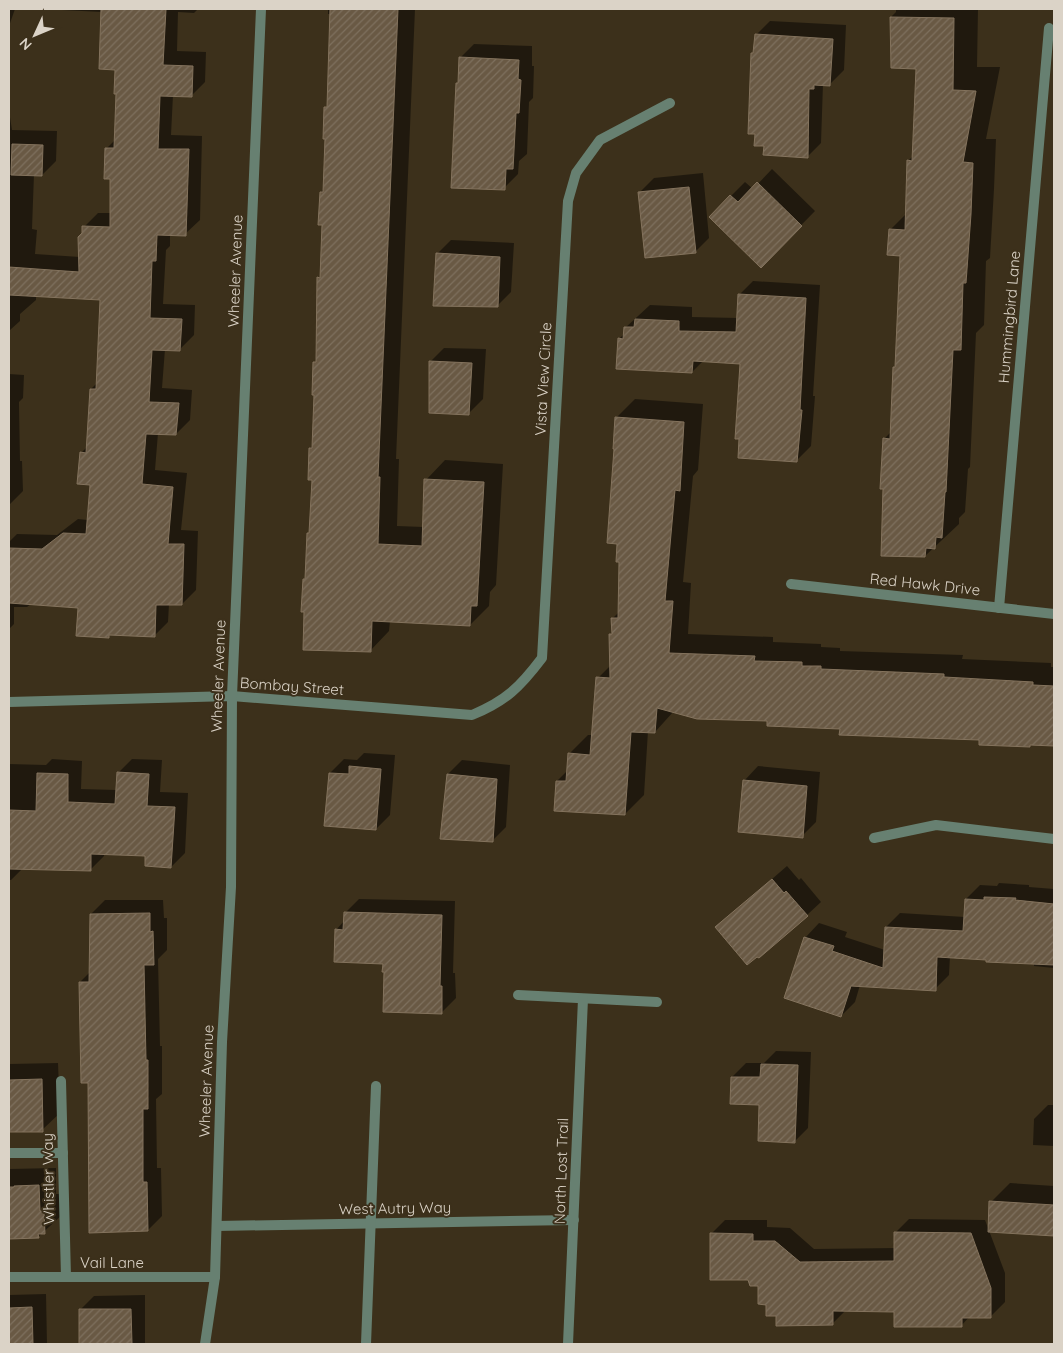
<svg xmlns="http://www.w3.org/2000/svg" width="1063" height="1353" font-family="Quicksand,sans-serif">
  <defs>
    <pattern id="building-hatch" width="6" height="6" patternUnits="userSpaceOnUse" patternTransform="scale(1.25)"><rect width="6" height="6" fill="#695944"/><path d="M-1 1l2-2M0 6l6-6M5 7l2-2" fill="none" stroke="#7e705e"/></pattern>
  </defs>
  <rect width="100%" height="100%" fill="#3c301b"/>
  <!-- shadow -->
  <g fill="#0007">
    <polygon points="9,9 15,9 9,26"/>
    <polygon points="62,9 198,9 194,13 178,12 177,51 206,52 205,82 191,96 173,95 171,135 202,136 200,220 185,234 170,234 170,246 166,250 163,304 195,305 194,335 180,349 165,349 162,388 192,390 190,420 176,434 158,433 155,470 187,473 181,530 198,531 196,590 182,604 169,604 168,622 154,636 111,634 108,637 79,607 31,604 27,607 14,607 14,624 9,629 9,542 17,534 57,535 78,519 88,520 91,484 81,453 87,447 91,389 98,382 101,299 36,295 36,300 20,314 20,321 10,330 9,369 9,111 12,130 57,131 56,161 42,175 34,174 32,229 37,230 35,254 80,257 84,227 98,213 111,213 112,178 107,148 116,139 116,69 102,12 62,10"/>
    <polygon points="328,9 415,9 396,459 399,459 397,526 424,527 426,480 445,460 503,464 496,585 490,592 489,606 470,625 390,621 389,631 370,651 304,579 306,577 308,534 311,531 313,479 310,448 313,446 315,394 314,363 317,360 319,278 321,275 323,224 321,192 324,189 326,107 328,105 331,14 328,14"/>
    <polygon points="896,9 978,9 977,67 1000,67 986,139 996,139 994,189 990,258 986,261 984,325 976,333 970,467 968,469 965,512 959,518 959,524 925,556 884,439 892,431 894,367 896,365 901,255 890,230 907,213 908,161 914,155 917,68 892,67 892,16 896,12"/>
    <polygon points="770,21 846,25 844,70 830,84 823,84 821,143 807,157 765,145 756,133 756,35"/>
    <polygon points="474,44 532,46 532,66 534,66 533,98 529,102 527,154 519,161 518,174 504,188 457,84 459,82 460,58"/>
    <polygon points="772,169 815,211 761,266 710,217 745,182 753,189"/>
    <polygon points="703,173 709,238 695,252 640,192 654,178"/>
    <polygon points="451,240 514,243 511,292 497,306 437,254"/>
    <polygon points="753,281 820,285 813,396 815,396 811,446 797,460 741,363 703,361 692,372 619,339 625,333 625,328 650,305 692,307 692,317 738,318 739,295"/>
    <polygon points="444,348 486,349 483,399 469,413 430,362"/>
    <polygon points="9,374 24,375 23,398 19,402 20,461 22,461 23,491 9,505"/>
    <polygon points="635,399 703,404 698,470 693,476 683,582 691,583 688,634 773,637 773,642 821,644 821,647 840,648 840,651 963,655 962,659 1051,663 1051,667 1054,667 1054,744 1032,743 1029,746 980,739 841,728 674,711 655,732 648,731 644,795 625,814 557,781 568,770 569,754 588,735 593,735 598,678 611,665 611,634 613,632 613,618 620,611 620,561 616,418"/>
    <polygon points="364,753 395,755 390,815 376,829 330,773 344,759 357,760"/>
    <polygon points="52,759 82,761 81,789 117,790 118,773 132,759 162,760 160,792 188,793 185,853 171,867 146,855 104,853 104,856 90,870 23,868 11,880 9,880 9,764 46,765"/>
    <polygon points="462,760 510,765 506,827 492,841 448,774"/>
    <polygon points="758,766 820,772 816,822 802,836 744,781"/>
    <polygon points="787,866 799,880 801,878 821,902 807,915 717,927"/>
    <polygon points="999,883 1029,885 1029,887 1054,889 1054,968 1034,966 1034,963 950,956 949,975 935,989 860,985 855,1002 841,1016 805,938 819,923 847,932 845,937 885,950 886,927 900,913 965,917 966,899 980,885 997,886"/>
    <polygon points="359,899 455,901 453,973 455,973 456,998 442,1012 385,971 384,962 336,930 344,921 345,913"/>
    <polygon points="105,900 163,900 164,918 167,918 167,950 158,959 160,1046 162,1046 162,1094 156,1099 157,1168 161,1168 162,1216 148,1230 90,1082 80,982 90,972 91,914"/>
    <polygon points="776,1051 811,1052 808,1128 794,1142 761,1104 732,1077 746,1063 764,1063"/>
    <polygon points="58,1063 60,1113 42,1130 9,1131 9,1064"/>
    <polygon points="1048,1105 1054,1105 1054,1146 1033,1145 1034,1119"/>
    <polygon points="56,1168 56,1194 61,1194 62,1215 38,1237 9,1238 9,1169"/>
    <polygon points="1010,1183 1054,1186 1054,1266 1053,1235 991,1202"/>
    <polygon points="909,1219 985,1220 1005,1273 1005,1302 991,1316 970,1316 961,1326 896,1310 846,1310 832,1324 777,1315 767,1303 759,1285 749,1279 711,1234 725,1220 767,1220 767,1227 790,1228 814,1249 895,1248 895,1233"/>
    <polygon points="46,1294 47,1344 9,1344 9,1295"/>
    <polygon points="145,1295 145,1344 81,1344 80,1310 94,1296"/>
  </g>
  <!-- building -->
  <g fill="url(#building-hatch)" stroke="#84735d">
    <polygon points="101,9 166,9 163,65 193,66 192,97 160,96 158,149 189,149 186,236 157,235 156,261 152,261 150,318 182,319 180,351 152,350 149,402 179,403 176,435 146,434 142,484 173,487 168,544 184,544 182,605 156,605 155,637 109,635 109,638 76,636 78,608 9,603 9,548 42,549 63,533 86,534 90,485 77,484 80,452 86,453 90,389 96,389 100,300 9,295 9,267 79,272 78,237 82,233 82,226 110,227 110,179 104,179 105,148 114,148 116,94 114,94 115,70 99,69"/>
    <polygon points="330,9 398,9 378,477 380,477 378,544 422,546 424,479 484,482 477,606 471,606 470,626 372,621 371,652 303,650 304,612 301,612 303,579 305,579 307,533 309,533 312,480 308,480 309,448 312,448 314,395 312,395 313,362 316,362 317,277 320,278 322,225 318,225 320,192 323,192 325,139 323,139 324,107 327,107"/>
    <polygon points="890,17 954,18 953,90 976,91 963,162 973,163 971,214 966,283 963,283 961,350 953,350 946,492 945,492 942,538 936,537 935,549 926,548 925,557 881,556 883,489 880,489 883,438 890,439 893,367 895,367 900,256 887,255 889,229 905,230 907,160 912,161 916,69 891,68"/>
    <polygon points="755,34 833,39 830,86 814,85 814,89 809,89 808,158 763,155 764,146 754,146 755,134 748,134 751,53 753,53"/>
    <polygon points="459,57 519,60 518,79 521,80 519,113 516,113 513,169 506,169 505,190 451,188 456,83 458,83"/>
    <polygon points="12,144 43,145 42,176 11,175"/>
    <polygon points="757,182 802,226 761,268 709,217 730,195 738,202"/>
    <polygon points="689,187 696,253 645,258 638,192"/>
    <polygon points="436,253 500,257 498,307 433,306"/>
    <polygon points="738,294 806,298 800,410 802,410 797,462 738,458 739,439 735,439 740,364 693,361 692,373 616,369 618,338 623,339 624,327 634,327 635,319 679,321 679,331 736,332"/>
    <polygon points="429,361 472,363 469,415 429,413"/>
    <polygon points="615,417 684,422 680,491 675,490 665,601 673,601 669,653 755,656 754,661 802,662 802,666 821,666 821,669 944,674 944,677 1033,682 1033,685 1054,686 1054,746 1030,745 1030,747 979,745 979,740 839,735 840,729 767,726 767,721 697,719 657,708 655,733 631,732 625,815 554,811 556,781 566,781 568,753 590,755 596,677 610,678 609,634 612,634 611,618 618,618 619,562 616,562 617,544 607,543 614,449 613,449"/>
    <polygon points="349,766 381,769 376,830 324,826 329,773 349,774"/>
    <polygon points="117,772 149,774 147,806 175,807 171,868 145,866 145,856 91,854 91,871 9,869 9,810 36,811 37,773 68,774 68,802 115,804"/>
    <polygon points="447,774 497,779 493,842 440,839"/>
    <polygon points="743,780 807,786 803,838 738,832"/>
    <polygon points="772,879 784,893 786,891 808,916 759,958 757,957 747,965 715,927"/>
    <polygon points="984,897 1016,898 1015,900 1054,904 1054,965 986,962 986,960 937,957 936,991 851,986 841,1017 784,998 804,937 834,946 832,951 883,968 885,927 963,931 965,899 984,900"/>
    <polygon points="344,912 442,915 440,986 442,986 442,1014 383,1012 384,972 382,972 383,964 334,962 335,929 343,930"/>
    <polygon points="150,913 150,932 153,931 154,965 144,965 146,1060 148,1060 148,1109 143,1109 143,1182 147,1182 148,1231 89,1233 88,1083 81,1083 79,982 89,982 90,914"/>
    <polygon points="761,1064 798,1065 795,1143 758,1141 759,1105 730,1104 731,1077 760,1077"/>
    <polygon points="42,1079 43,1132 9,1132 9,1080"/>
    <polygon points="39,1185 40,1211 44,1211 45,1234 38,1234 39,1238 9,1239 9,1187 14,1187 14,1186"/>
    <polygon points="989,1201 1054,1205 1054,1236 988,1232"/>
    <polygon points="894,1232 971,1233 991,1288 991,1318 962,1318 962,1327 894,1327 894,1312 833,1311 833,1325 776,1326 776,1316 766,1316 766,1305 758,1304 758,1286 750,1286 748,1280 710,1280 710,1233 753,1234 753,1241 775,1241 800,1262 894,1261"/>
    <polygon points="32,1307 33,1344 9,1344 9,1308"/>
    <polygon points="79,1309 131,1309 132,1344 79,1344"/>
  </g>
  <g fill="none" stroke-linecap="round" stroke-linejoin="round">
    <!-- street -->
    <g stroke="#678071" stroke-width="10">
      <polyline points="791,584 1054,614"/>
      <polyline points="999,608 1049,28"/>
      <path d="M9 702 232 696 472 715C506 701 520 687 542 658L568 201 576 173 600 140 670 103"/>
      <polyline points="874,838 936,825 1054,839"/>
      <polyline points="518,995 657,1002"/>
      <polyline points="61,1081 66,1277"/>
      <polyline points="9,1153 63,1153"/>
      <polyline points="217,1226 574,1220"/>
      <polyline points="9,1277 215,1277"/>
      <polyline points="205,1344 215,1277 222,1042 231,887 232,696 261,9"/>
      <polyline points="366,1344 376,1086"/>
      <polyline points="568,1344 583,999"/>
    </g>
  </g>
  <g text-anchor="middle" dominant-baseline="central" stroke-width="4" stroke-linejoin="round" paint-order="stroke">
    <!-- street labels -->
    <g font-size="15" fill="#dbd3c7" stroke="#3c301b">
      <text transform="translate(235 271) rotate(-88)">Wheeler Avenue</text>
      <text transform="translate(1009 317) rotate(-85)">Hummingbird Lane</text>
      <text transform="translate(543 379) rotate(-87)">Vista View Circle</text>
      <text transform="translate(925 584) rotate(6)">Red Hawk Drive</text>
      <text transform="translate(218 676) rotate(-88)">Wheeler Avenue</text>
      <text transform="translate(292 686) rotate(4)">Bombay Street</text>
      <text transform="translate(206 1081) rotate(-88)">Wheeler Avenue</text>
      <text transform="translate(561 1171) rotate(-88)">North Lost Trail</text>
      <text transform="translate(48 1179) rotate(-91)">Whistler Way</text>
      <text transform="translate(395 1208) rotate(-1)">West Autry Way</text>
      <text x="112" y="1262">Vail Lane</text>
    </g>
  </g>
  <!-- border -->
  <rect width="1063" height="1353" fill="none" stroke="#dbd3c7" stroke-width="20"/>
  <!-- north arrow -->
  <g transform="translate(35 35) rotate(226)" stroke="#3c301b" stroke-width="4" paint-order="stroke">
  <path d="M0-4L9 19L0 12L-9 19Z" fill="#dbd3c7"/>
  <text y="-8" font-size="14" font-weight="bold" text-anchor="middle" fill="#dbd3c7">N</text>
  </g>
</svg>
